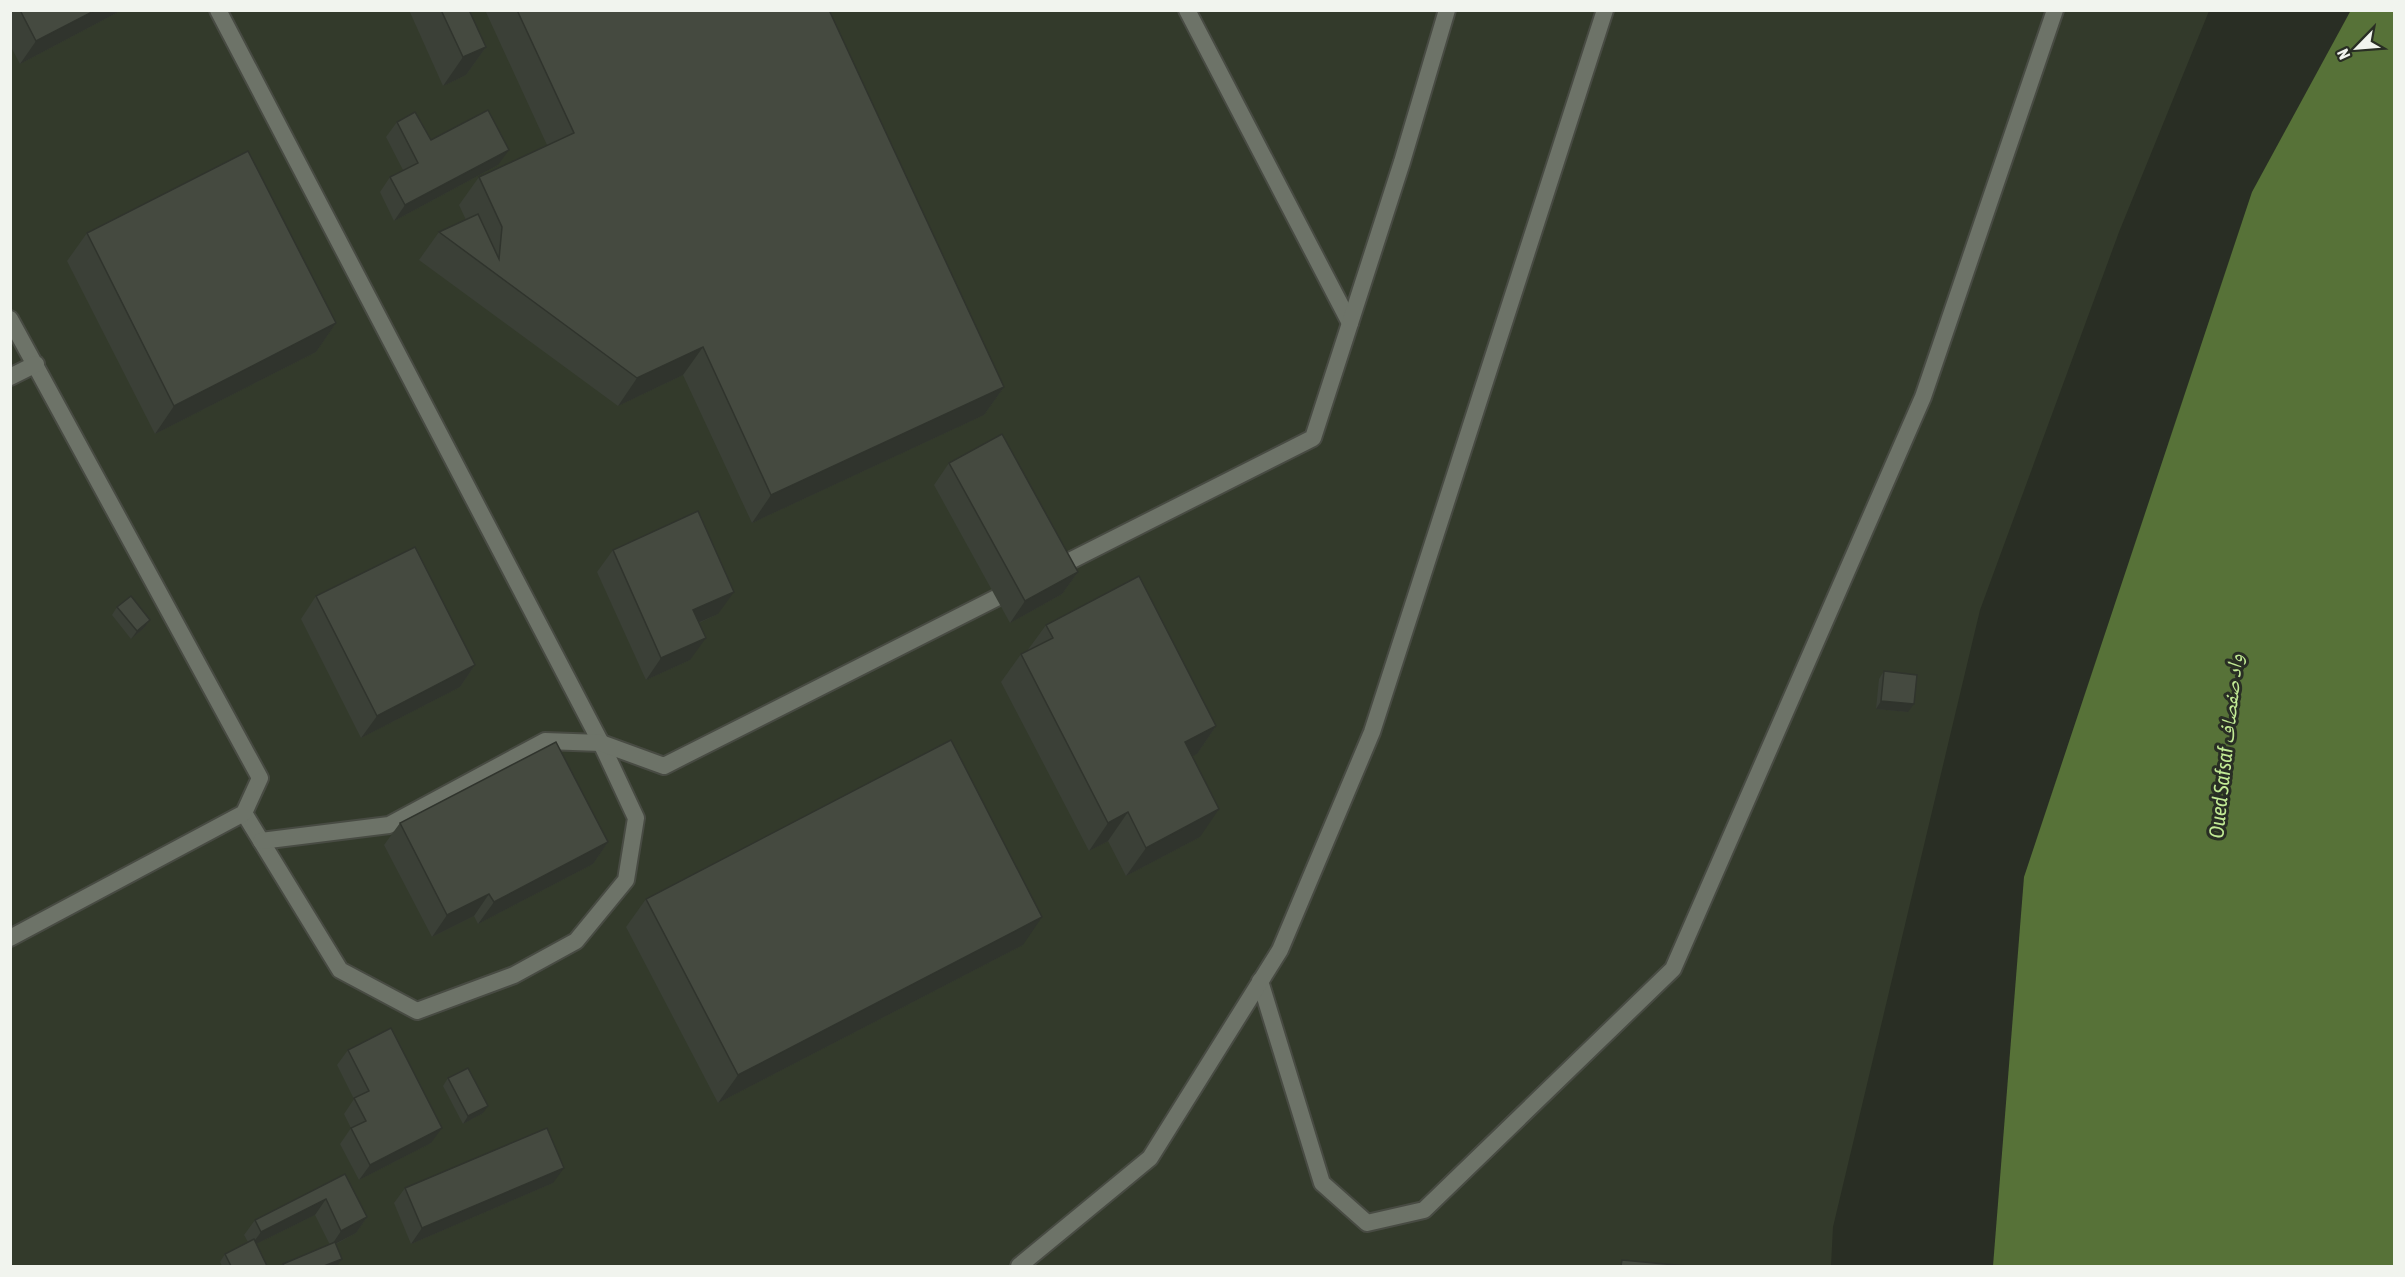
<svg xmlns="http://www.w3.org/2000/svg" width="2405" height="1277" font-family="'Asap Condensed','Noto Naskh Arabic',sans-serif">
  <rect width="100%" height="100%" fill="#292e24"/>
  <!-- built -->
  <polygon fill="#333a2b" points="10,11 2209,11 2119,232 1980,610 1833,1227 1831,1266 11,1266"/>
  <!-- water -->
  <polygon fill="#577238" points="2351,10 2394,11 2394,1266 1993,1266 2024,877 2252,192"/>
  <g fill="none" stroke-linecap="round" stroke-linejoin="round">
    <defs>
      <g id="lane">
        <polyline points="218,10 601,743 636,818 626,880 576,941 514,975 417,1011 340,970 244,813"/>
        <polyline points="1187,10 1350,323"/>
        <polyline points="10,319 260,778 244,813 10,938"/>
        <polyline points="10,377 36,364"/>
        <polyline points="1052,570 1313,438 1402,162 1447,10"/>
        <polyline points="261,841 389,825 545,741 601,743 664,766 1016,588"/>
        <polyline points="1260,981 1322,1183 1367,1223 1424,1210 1673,969 1923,397 2055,10"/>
        <polyline points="1019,1266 1150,1158 1280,950 1372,732 1605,10"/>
      </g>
    </defs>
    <!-- lane casing -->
    <use href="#lane" stroke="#484b43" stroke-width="20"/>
    <!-- lane -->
    <use href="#lane" stroke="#6d7368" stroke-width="16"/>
  </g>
  <!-- wall -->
  <g fill="#3b4037">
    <polygon points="10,10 122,10 20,64 10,45"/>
    <polygon points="409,10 469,10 486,47 466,75 443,86"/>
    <polygon points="485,10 829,10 1004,387 984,415 752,523 683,375 618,406 419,260 439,232 466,220 459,205 479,177 547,145"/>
    <polygon points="397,122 431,140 498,165 394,221 380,192 390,177 403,170 386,137"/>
    <polygon points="87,233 336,323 316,352 155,434 67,261"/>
    <polygon points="949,463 1078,572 1062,594 1010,623 934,485"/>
    <polygon points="613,550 718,614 699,623 690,660 646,680 597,572"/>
    <polygon points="316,596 475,665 460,687 361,738 301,619"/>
    <polygon points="117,607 150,620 144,628 131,639 112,615"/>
    <polygon points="1046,625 1216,726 1197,754 1192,756 1200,837 1126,876 1108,841 1089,851 1001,682 1021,654 1027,651"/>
    <polygon points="1884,671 1908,712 1876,709 1879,679"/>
    <polygon points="400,823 608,842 593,864 478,924 474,916 432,937 384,845"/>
    <polygon points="646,899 1023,945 718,1103 626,927"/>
    <polygon points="348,1050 431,1143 359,1180 340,1144 351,1128 344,1114 354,1099 337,1065"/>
    <polygon points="448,1078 483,1113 463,1124 443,1086"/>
    <polygon points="345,1174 367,1217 356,1233 336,1244 337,1266 281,1266 283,1264 330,1245 315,1215 256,1244 267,1266 222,1266 220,1262 225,1254 248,1242 244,1235 255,1220"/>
    <polygon points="553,1183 411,1244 394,1203 405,1188"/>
  </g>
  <!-- shaded-wall -->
  <g fill="#30342d">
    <polygon points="96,10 122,10 20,64 36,41"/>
    <polygon points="486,47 466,75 443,86 463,57"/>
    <polygon points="509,150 498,165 394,221 405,205"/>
    <polygon points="336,323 316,352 155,434 174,406"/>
    <polygon points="703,347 683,375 618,406 637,378"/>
    <polygon points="1004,387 984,415 752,523 771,495"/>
    <polygon points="1078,572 1062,594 1010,623 1025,601"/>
    <polygon points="734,592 718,614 677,632 693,610"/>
    <polygon points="150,620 144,628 131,639 137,631"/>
    <polygon points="706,638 690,660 646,680 661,658"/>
    <polygon points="475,665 460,687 361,738 377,716"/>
    <polygon points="1881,701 1914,704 1908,712 1876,709"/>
    <polygon points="1216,726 1197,754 1165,770 1185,742"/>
    <polygon points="1219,809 1200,837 1126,876 1146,848"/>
    <polygon points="1128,812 1108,841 1089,851 1108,823"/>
    <polygon points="608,842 593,864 478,924 494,902"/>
    <polygon points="489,894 474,916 432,937 447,915"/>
    <polygon points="1042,917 1023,945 718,1103 738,1075"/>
    <polygon points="488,1106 483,1113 463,1124 468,1116"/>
    <polygon points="442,1128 431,1143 359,1180 370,1165"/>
    <polygon points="564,1168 553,1183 411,1244 422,1228"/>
    <polygon points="326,1199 315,1215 250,1247 261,1232"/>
    <polygon points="367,1217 356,1233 331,1246 341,1231"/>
    <polygon points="342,1259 337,1266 324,1266"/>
  </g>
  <!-- building -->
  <g fill="#454a40" stroke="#30342d" stroke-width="1.5">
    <polygon points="20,10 96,10 36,41"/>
    <polygon points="441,10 469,10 486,47 463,57"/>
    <polygon points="517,10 829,10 1004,387 771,495 703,347 637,378 439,232 478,214 499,259 502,227 479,177 574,133"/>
    <polygon points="488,110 509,150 405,205 390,177 418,163 397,122 415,112 431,140"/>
    <polygon points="248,151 336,323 174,406 87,233"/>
    <polygon points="1002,434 1078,572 1025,601 949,463"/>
    <polygon points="698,511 734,592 693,610 706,638 661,658 613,550"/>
    <polygon points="415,547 475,665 377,716 316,596"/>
    <polygon points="1139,576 1216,726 1185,742 1219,809 1146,848 1128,812 1108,823 1021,654 1053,638 1046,625"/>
    <polygon points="131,596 150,620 137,631 117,607"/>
    <polygon points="1884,671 1917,675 1914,704 1881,701"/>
    <polygon points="951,740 1042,917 738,1075 646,899"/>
    <polygon points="556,742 608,842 494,902 489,894 447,915 400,823"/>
    <polygon points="391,1028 442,1128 370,1165 351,1128 366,1121 354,1098 369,1091 348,1050"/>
    <polygon points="468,1068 488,1106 468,1116 448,1078"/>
    <polygon points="547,1128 564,1168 422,1228 405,1188"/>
    <polygon points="345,1174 367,1217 341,1231 326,1199 261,1232 255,1220"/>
    <polygon points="254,1239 267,1266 231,1266 225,1254"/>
    <polygon points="335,1242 342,1259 324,1266 284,1266 283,1264"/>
    <polygon points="1622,1260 1686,1266 1621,1266"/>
  </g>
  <g text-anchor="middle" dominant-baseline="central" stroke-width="6" stroke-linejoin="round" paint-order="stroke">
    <!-- water labels -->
    <g font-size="21" font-style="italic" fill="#c2ea95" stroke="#292e24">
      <text transform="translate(2225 746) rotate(-84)">Oued Safsaf واد صفصاف</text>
    </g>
  </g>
  <!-- border -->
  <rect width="2405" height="1277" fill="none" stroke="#f1f4ee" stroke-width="24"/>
  <!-- north arrow -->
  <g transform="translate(2357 48) rotate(245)" stroke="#292e24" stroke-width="4.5" paint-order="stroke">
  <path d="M0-4.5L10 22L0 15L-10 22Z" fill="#f1f4ee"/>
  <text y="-9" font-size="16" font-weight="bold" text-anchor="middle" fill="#f1f4ee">N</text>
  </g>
</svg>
